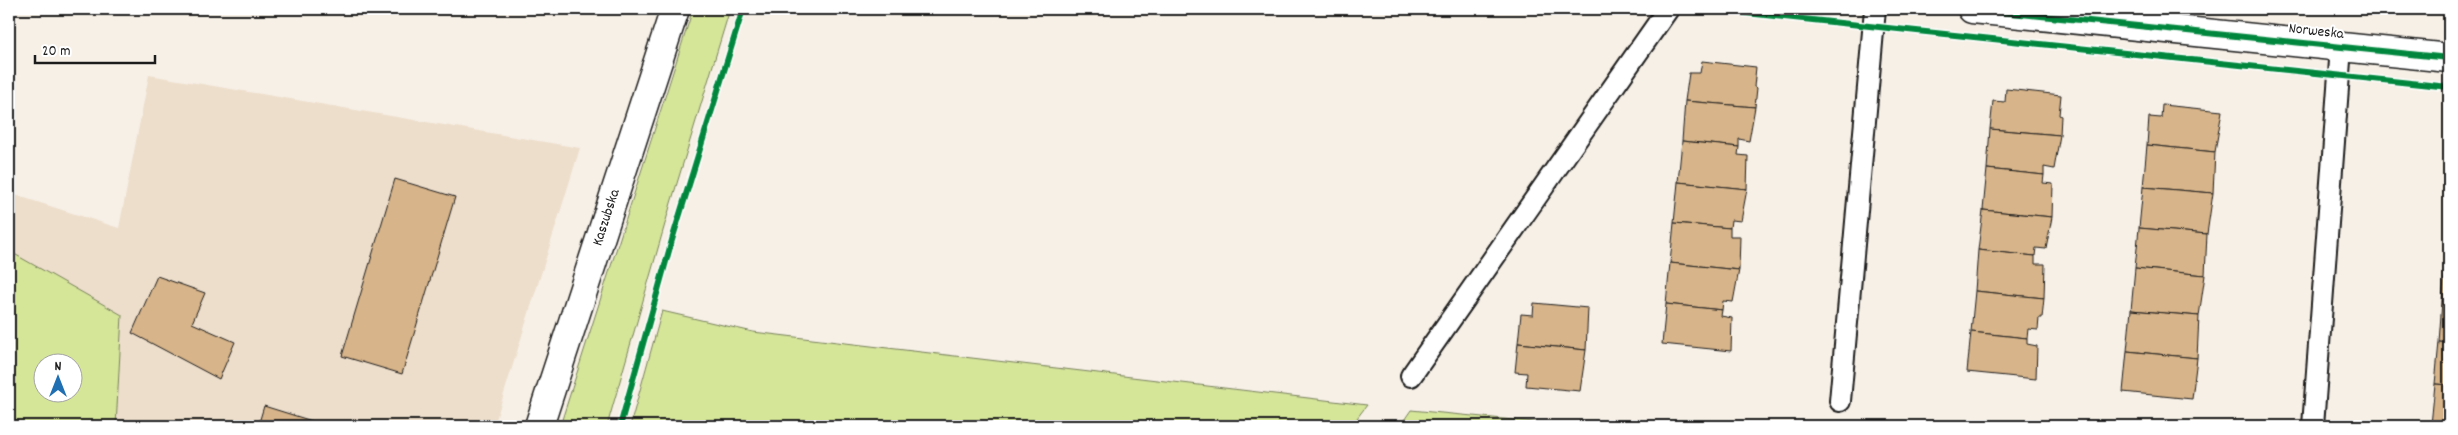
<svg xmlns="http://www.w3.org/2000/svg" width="2458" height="435" font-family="Dekko,sans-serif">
  <rect width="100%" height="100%" fill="#f7f0e7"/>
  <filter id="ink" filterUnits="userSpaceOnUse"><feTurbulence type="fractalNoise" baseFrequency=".02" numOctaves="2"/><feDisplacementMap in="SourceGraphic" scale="10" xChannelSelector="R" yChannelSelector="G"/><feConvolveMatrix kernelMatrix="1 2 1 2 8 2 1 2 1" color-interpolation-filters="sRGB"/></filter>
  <g filter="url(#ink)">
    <!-- built -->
    <polygon fill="#eddecb" points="149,75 580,148 494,426 116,426 122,315 9,263 9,193 119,228"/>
    <!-- green -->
    <g fill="#d5e699" stroke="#78815a" fill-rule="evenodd">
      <polygon points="693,9 730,9 671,203 607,426 560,426"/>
      <path d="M9 251 122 315 116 426H9ZM42 362H72V392H42Z"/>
      <polygon points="662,311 753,332 1367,405 1351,426 630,426"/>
      <polygon points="1411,410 1575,426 1400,426"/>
    </g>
    <!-- building -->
    <g fill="#d7b489" stroke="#1c1c1c">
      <polygon points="1702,61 1756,67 1754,87 1757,88 1755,107 1685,101 1689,73 1700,73"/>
      <polygon points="2006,89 2061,95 2059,115 2061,116 2060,135 1990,129 1993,101 2005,102"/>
      <polygon points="1685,101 1755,107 1749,141 1739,139 1739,147 1682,141"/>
      <polygon points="2162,105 2222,111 2215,152 2147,145 2149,117 2161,118"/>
      <polygon points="1990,129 2060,135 2054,169 2044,167 2044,175 1987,169"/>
      <polygon points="1682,141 1739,147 1738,155 1748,156 1747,189 1678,182"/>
      <polygon points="2147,145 2215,152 2213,193 2143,187"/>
      <polygon points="1987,169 2044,175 2043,183 2053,184 2052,217 1983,210"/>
      <polygon points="395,179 455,197 402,374 342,356"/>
      <polygon points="1678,182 1747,189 1741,221 1731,220 1730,228 1674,223"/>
      <polygon points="2143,187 2213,193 2207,234 2139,228"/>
      <polygon points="1983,210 2052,217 2046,249 2036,248 2035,256 1978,250"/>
      <polygon points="1674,223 1730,228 1730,236 1740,236 1739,270 1670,263"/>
      <polygon points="2139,228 2207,234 2205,275 2135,268"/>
      <polygon points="1978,250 2035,256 2035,264 2045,264 2044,298 1975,291"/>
      <polygon points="2446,260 2449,261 2449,302 2442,301"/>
      <polygon points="1670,263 1739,270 1733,302 1723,301 1722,310 1666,304"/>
      <polygon points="2135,268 2205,275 2199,316 2131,310"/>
      <polygon points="157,276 205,293 192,323 235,342 219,379 132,333"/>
      <polygon points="1975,291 2044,298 2042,318 2039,318 2038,330 2028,329 2027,338 1971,332"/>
      <polygon points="2442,301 2449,302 2449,343 2439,342"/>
      <polygon points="1534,303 1588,308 1586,350 1518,343 1521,314 1533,315"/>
      <polygon points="1666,304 1722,310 1721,316 1732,318 1731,351 1662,344"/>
      <polygon points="2131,310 2199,316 2197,358 2127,351"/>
      <polygon points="1971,332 2027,338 2027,344 2037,346 2036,379 1967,372"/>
      <polygon points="2439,342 2449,343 2449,385 2435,384"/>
      <polygon points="1518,343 1586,350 1580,391 1526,386 1527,373 1515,372"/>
      <polygon points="2127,351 2197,358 2192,399 2123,392"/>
      <polygon points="2435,384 2449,385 2449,426 2431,425"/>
      <polygon points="264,406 328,426 258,426"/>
    </g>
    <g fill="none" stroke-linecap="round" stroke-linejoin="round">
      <defs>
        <g id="service">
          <polyline points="1411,376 1668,9"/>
          <polyline points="1840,401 1875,9"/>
          <polyline points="2313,426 2341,47"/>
        </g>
        <polyline id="minor" points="1972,9 2449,58"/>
        <g id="secondary">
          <path id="s1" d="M539 426 675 9"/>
        </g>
      </defs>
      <!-- service casing -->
      <use href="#service" stroke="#1c1c1c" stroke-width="24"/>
      <!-- minor casing -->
      <use href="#minor" stroke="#1c1c1c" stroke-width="31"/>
      <!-- secondary casing -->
      <use href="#secondary" stroke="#1c1c1c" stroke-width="31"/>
      <!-- service -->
      <use href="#service" stroke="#fff" stroke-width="20"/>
      <!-- minor -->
      <use href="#minor" stroke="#fff" stroke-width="28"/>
      <!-- secondary -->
      <use href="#secondary" stroke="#fff" stroke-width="28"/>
      <defs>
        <g id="cycleway">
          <polyline points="1708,9 2449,87"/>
          <polyline points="1972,9 2449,58"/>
          <polyline points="620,426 672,240 743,9"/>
        </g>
      </defs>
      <!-- cycleway casing -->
      <use href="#cycleway" stroke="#fff" stroke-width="9"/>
      <!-- cycleway -->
      <use href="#cycleway" stroke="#00873e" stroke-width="6"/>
    </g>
  </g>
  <g text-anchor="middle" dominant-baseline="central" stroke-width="4" stroke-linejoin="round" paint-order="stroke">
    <!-- street labels -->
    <g font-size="15" fill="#1c1c1c" stroke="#fff">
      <text transform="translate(2316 32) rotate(6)">Norweska</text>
      <text stroke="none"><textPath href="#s1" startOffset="219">Kaszubska</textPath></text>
    </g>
  </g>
  <!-- margin -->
  <rect width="2458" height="435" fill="none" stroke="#fff" stroke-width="30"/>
  <rect x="15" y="15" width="2428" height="405" fill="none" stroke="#1c1c1c" stroke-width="2" filter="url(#ink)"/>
  <!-- north arrow -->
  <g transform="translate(58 378)"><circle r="24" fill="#ffffff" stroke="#a4a4a4"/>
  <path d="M0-4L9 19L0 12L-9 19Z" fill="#1f6fb2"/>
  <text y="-8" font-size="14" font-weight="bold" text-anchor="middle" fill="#1c1c1c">N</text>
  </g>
  <!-- scale -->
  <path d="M35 55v8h120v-8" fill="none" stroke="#1c1c1c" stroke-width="2.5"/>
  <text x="42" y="55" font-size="15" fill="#1c1c1c" stroke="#ffffff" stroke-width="4" paint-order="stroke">20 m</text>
</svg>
